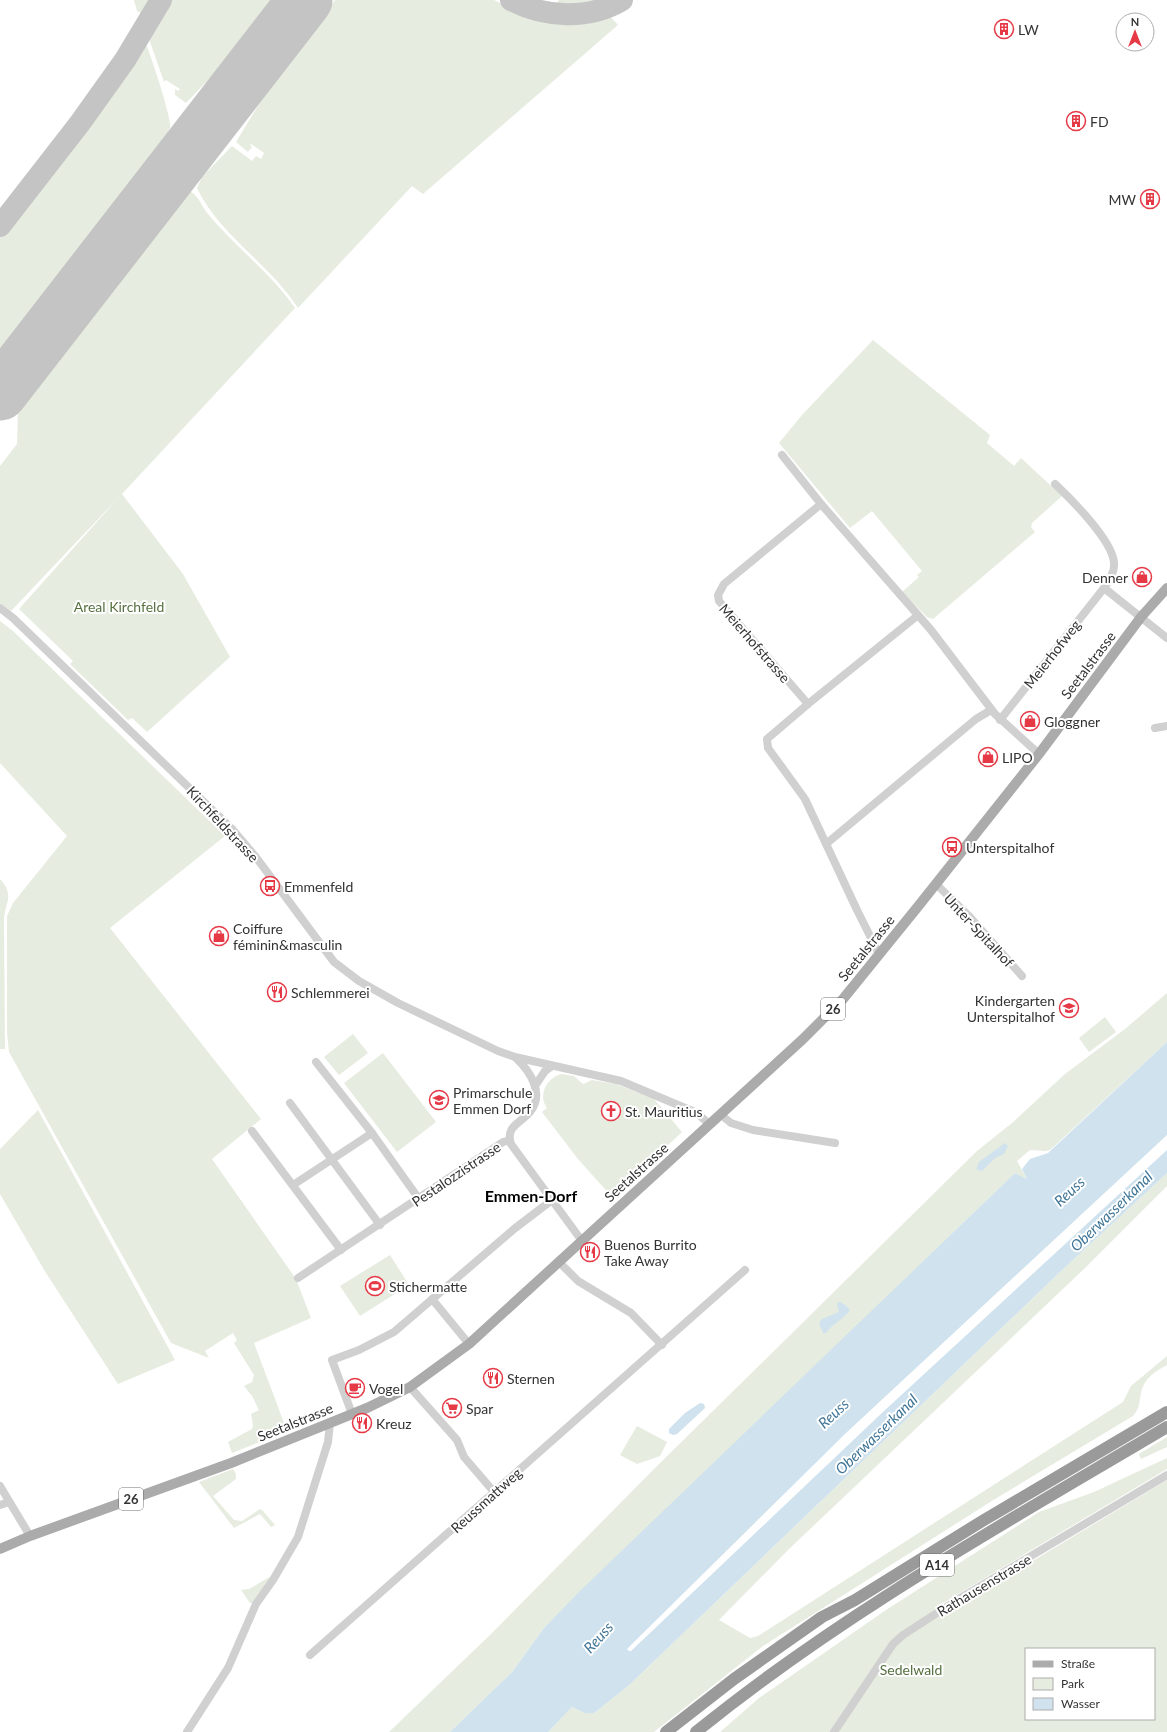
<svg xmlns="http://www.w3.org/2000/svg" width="1167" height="1732" font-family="Lato,sans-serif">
  <rect width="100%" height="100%" fill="#fff"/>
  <!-- green -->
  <g fill="#e6ecdf" fill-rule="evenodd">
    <polygon points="134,0 154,0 146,16 137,11"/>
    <polygon points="168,0 275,0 232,55 186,103 175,95 175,89 178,91 180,89 166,80 164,82 148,36"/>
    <path d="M335 0H494L532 19 570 23 607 13 618 25 423 194 412 186 298 308C270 264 219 235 197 188L202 177 232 146 252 161 256 156 261 159 264 153 251 144 250 145 252 147 248 152 236 142 270 86Z"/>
    <path d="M559 0H600C586 6 571 8 556 5Z"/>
    <path d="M145 42C150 52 173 122 170 128L157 152 0 356V237L118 84Z"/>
    <path d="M189 191C199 195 201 206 208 214 235 247 270 272 295 308L122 494 183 574 230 657 147 732 132 718 128 720 70 664 73 661 19 609 120 496 11 611 0 603V466L17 444 18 411Z"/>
    <polygon points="873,340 990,435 987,443 1014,466 1021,458 1062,496 1032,523 1031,527 1035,532 933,619 927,617 902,592 919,577 917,575 922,571 872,511 850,528 779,443 802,415"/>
    <polygon points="0,621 13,631 225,836 110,928 261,1119 212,1159 296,1279 311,1318 254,1343 287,1431 232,1453 228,1442 252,1429 253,1425 251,1414 259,1410 252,1396 244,1386 252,1382 254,1375 234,1343 237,1340 233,1333 205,1351 209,1358 171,1343 9,1052 7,1032 7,916 13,903 67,836 0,763"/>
    <path d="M0 879C15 896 5 902 4 919L5 1049H0Z"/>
    <polygon points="1167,993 1167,1042 1050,1150 1045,1151 1030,1150 1017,1161 1027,1179 1015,1173 544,1628 513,1671 450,1732 389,1732 491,1634 655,1468 977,1151 1012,1123 1065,1074 1125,1029"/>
    <polygon points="1105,1017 1116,1032 1089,1052 1079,1038"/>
    <polygon points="353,1034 368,1053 339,1075 324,1057"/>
    <polygon points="383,1053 436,1122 397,1152 344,1083"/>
    <path d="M561 1074 574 1076 583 1084 592 1080 616 1084 654 1099 682 1132 612 1197 578 1159 542 1112 547 1108C538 1095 546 1079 561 1074Z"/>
    <polygon points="38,1110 175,1360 118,1384 46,1273 0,1194 0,1149"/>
    <path d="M1167 1173V1186L1084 1269 788 1550 719 1620 750 1638 758 1636 1123 1402 1131 1386 1167 1356V1365C1156 1371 1146 1377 1142 1389 1138 1402 1142 1405 1133 1416L995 1499 763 1646 654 1732H548L572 1707 585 1713H594L627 1687 1060 1272Z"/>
    <polygon points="390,1255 409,1285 360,1316 340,1286"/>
    <polygon points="637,1426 667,1442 660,1456 637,1464 620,1455"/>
    <polygon points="1167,1437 1167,1447 1141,1459 1139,1454"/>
    <path d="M1167 1458V1469L938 1606 943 1615 1167 1480V1732H720L759 1698 886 1610 1039 1512 1094 1492ZM1026 1649H1154V1719H1026Z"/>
    <polygon points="233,1469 236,1474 236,1479 213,1496 234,1520 242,1521 260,1509 263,1511 275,1525 271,1527 260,1514 234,1528 199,1482"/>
    <polygon points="273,1575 253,1603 250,1603 241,1590 249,1589"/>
  </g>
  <!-- water -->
  <g fill="#cfe2ee">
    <polygon points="1167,1042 1167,1135 846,1433 632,1644 627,1649 629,1651 631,1651 884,1411 1167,1150 1167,1173 1060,1272 627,1687 594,1713 585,1713 572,1707 548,1732 450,1732 513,1671 544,1628 580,1591 1015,1173 1027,1179 1022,1169 1030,1159 1048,1153"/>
    <polygon points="1005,1143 1008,1146 1004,1154 995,1158 982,1171 976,1169 979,1162"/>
    <path d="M840 1302 845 1305 850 1310C843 1320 833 1323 826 1333H823L819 1323 822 1319 839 1312 837 1303Z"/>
    <polygon points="700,1403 704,1404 705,1408 677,1434 673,1435 669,1433 669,1429 685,1413"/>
  </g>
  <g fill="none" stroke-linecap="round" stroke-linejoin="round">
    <!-- taxiway -->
    <g stroke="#c4c4c4" stroke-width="22">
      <path d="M511 0C545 18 589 20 622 0"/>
      <polyline points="0,226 80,123 125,60 161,0"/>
      <polyline points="0,393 0,392"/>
    </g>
    <!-- runway -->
    <polyline stroke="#c4c4c4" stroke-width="55" points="0,393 305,0"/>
    <!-- minor -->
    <g stroke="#d0d0d0" stroke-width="8">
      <polyline points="782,455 821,504"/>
      <path d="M1055 484C1071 499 1113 541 1114 563 1115 572 1109 580 1104 588L1167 638"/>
      <polyline points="0,608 13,618 233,830 255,856 334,962 359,981 398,1003 498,1051 515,1057 621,1081 697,1113 709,1124"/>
      <polyline points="808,704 719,601 718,595 724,584 821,504 931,630 995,714 1039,754"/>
      <polyline points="1000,720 1104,588"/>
      <polyline points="1155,728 1167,726"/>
      <polyline points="826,844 976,719 991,710"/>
      <polyline points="936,884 968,915 1022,976"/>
      <polyline points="879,954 857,910 805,799 768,748 767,739 808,704 917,616"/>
      <path d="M516 1058C530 1071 545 1094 530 1112 521 1123 505 1126 511 1144L582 1241"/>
      <polyline points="316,1062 372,1133 419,1199"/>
      <polyline points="535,1086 545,1071 552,1066"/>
      <polyline points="290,1103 380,1225"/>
      <polyline points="720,1114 731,1123 753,1130 835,1143"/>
      <polyline points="252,1131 341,1250"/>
      <polyline points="293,1185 372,1133"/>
      <polyline points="559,1262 578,1281 631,1313 662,1345"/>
      <polyline points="298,1278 503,1142 510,1140"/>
      <polyline points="432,1299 469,1344"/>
      <polyline points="410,1387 457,1440 464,1457 494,1492"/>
      <polyline points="352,1414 332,1360 359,1350 394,1332 514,1229 552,1200"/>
      <polyline points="0,1486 30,1536"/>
      <polyline points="0,1505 9,1502"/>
      <polyline points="310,1655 745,1270"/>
      <polyline points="187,1732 228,1668 256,1604 273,1580 298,1537 328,1442 330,1423"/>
      <polyline points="834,1732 893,1644 903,1635 957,1600 1167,1475"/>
    </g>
    <!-- major -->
    <polyline stroke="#ababab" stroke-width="10" points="0,1549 30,1536 231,1463 367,1408 410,1387 469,1344 803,1039 843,999 920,904 1039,754 1141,617 1167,588"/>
    <!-- highway -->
    <g stroke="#9a9a9a" stroke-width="12">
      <polyline points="666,1732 734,1679 822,1617 855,1600 984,1520 1167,1412"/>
      <path d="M696 1732C841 1614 1007 1522 1167 1427"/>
    </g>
  </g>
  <!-- icons -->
  <defs>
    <symbol id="building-ring" viewBox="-11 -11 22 22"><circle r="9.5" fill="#fff" stroke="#e63946" stroke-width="1.5"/><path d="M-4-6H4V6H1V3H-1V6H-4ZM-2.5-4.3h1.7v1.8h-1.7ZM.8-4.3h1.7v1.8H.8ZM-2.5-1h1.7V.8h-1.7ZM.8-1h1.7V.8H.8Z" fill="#e63946"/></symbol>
    <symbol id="shop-ring" viewBox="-11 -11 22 22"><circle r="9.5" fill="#fff" stroke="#e63946" stroke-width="1.5"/><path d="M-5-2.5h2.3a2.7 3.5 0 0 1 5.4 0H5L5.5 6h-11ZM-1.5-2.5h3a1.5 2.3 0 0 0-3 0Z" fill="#e63946"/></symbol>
    <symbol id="bus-ring" viewBox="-11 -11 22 22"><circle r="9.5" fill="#fff" stroke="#e63946" stroke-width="1.5"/><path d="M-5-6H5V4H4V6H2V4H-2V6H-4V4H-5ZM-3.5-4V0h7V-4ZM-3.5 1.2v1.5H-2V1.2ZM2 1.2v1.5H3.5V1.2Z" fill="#e63946"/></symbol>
    <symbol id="restaurant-ring" viewBox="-11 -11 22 22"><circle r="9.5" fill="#fff" stroke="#e63946" stroke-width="1.5"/><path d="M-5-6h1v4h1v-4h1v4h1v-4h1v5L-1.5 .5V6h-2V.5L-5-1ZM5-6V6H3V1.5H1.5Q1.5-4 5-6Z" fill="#e63946"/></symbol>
    <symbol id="school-ring" viewBox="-11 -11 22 22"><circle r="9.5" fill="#fff" stroke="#e63946" stroke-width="1.5"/><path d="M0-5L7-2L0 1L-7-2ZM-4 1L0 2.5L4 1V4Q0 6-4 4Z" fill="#e63946"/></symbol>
    <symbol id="church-ring" viewBox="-11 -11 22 22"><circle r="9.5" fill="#fff" stroke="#e63946" stroke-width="1.5"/><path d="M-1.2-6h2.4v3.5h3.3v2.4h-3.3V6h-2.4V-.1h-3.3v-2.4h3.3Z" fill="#e63946"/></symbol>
    <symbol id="stadium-ring" viewBox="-11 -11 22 22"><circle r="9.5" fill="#fff" stroke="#e63946" stroke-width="1.5"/><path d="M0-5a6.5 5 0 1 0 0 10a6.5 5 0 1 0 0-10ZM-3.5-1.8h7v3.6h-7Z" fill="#e63946"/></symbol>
    <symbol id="cafe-ring" viewBox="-11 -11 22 22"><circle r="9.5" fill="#fff" stroke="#e63946" stroke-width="1.5"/><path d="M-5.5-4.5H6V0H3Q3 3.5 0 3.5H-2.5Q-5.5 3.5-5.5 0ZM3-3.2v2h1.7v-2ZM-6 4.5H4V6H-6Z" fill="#e63946"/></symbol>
    <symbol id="supermarket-ring" viewBox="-11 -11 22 22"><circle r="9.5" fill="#fff" stroke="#e63946" stroke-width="1.5"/><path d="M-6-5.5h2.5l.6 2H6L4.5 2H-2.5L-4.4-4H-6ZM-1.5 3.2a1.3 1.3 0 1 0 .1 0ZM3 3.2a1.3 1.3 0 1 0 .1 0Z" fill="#e63946"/></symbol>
  </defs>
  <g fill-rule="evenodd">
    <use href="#building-ring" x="993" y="18" width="22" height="22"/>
    <use href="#building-ring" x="1065" y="110" width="22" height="22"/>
    <use href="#building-ring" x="1139" y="188" width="22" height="22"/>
    <use href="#shop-ring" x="1131" y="566" width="22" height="22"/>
    <use href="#shop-ring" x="1019" y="710" width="22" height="22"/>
    <use href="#shop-ring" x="977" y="746" width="22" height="22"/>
    <use href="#bus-ring" x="941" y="836" width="22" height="22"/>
    <use href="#bus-ring" x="259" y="875" width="22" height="22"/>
    <use href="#shop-ring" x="208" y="925" width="22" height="22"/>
    <use href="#restaurant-ring" x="266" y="981" width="22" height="22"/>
    <use href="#school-ring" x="1058" y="997" width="22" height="22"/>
    <use href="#school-ring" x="428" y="1089" width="22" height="22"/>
    <use href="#church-ring" x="600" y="1100" width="22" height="22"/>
    <use href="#restaurant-ring" x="579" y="1241" width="22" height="22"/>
    <use href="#stadium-ring" x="364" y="1275" width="22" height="22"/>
    <use href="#restaurant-ring" x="482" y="1367" width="22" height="22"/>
    <use href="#cafe-ring" x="344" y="1377" width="22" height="22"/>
    <use href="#supermarket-ring" x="441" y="1397" width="22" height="22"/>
    <use href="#restaurant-ring" x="351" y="1412" width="22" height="22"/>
  </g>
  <g text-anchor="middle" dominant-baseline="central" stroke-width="4" stroke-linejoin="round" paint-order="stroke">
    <!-- shield labels -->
    <g fill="#fff" stroke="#707070" stroke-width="1">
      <rect x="821" y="998" width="24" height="22" rx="3"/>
      <rect x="119" y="1488" width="24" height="22" rx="3"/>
      <rect x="920" y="1554" width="34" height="22" rx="3"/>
    </g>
    <g font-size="13" font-weight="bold" fill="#333">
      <text x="833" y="1009">26</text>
      <text x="131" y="1499">26</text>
      <text x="937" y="1565">A14</text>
    </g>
    <!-- poi labels -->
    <g font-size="14" fill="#333" stroke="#fff" text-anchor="start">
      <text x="1018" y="29">LW</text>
      <text x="1090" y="121">FD</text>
      <text x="1136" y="199" text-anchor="end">MW</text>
      <text x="1128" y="577" text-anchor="end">Denner</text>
      <text x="1044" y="721">Gloggner</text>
      <text x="1002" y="757">LIPO</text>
      <text x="966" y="847">Unterspitalhof</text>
      <text x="284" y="886">Emmenfeld</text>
      <text x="233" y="928">Coiffure<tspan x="233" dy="16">féminin&amp;masculin</tspan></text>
      <text x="291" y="992">Schlemmerei</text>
      <text x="1055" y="1000" text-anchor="end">Kindergarten<tspan x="1055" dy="16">Unterspitalhof</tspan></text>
      <text x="453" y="1092">Primarschule<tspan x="453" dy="16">Emmen Dorf</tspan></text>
      <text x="625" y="1111">St. Mauritius</text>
      <text x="604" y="1244">Buenos Burrito<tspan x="604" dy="16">Take Away</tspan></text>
      <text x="389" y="1286">Stichermatte</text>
      <text x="507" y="1378">Sternen</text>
      <text x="369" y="1388">Vogel</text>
      <text x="466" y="1408">Spar</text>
      <text x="376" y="1423">Kreuz</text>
    </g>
    <!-- park labels -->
    <g font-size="14" fill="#56703f" stroke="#fff">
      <text x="119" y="606">Areal Kirchfeld</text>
      <text x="911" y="1669">Sedelwald</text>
    </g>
    <!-- street labels -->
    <g font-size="14" fill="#333" stroke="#fff">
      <text transform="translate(755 643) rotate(49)">Meierhofstrasse</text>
      <text transform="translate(1052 654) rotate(-52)">Meierhofweg</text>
      <text transform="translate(1088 665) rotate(-53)">Seetalstrasse</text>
      <text transform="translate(223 824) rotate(47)">Kirchfeldstrasse</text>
      <text transform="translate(979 930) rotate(47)">Unter-Spitalhof</text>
      <text transform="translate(866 948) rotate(-51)">Seetalstrasse</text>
      <text transform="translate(636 1172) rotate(-42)">Seetalstrasse</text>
      <text transform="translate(456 1174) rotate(-34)">Pestalozzistrasse</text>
      <text transform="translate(295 1422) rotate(-22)">Seetalstrasse</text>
      <text transform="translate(486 1500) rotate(-42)">Reussmattweg</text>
      <text transform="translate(984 1585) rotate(-31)">Rathausenstrasse</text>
    </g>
    <!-- water labels -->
    <g font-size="15" font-style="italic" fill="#3f7597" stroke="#fff">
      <text transform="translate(1069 1191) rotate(-43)">Reuss</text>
      <text transform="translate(1111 1211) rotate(-44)">Oberwasserkanal</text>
      <text transform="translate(833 1413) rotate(-43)">Reuss</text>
      <text transform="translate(876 1434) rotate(-44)">Oberwasserkanal</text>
      <text transform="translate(598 1637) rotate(-48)">Reuss</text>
    </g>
    <!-- quarter labels -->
    <g font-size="16" font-weight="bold" fill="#000" stroke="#fff">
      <text x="531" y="1195">Emmen-Dorf</text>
    </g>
  </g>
  <!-- legend -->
  <rect x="1025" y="1648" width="130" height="72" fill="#ffffff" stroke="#adadad"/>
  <rect x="1033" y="1661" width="20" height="6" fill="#ababab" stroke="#adadad"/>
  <text x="1061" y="1668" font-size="12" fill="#333333">Straße</text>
  <rect x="1033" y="1678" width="20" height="12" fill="#e6ecdf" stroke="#adadad"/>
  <text x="1061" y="1688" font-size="12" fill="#333333">Park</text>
  <rect x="1033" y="1698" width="20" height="12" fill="#cfe2ee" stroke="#adadad"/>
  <text x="1061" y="1708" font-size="12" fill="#333333">Wasser</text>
  <!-- north arrow -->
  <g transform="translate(1135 32)"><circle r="19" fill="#ffffff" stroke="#adadad"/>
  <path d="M0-3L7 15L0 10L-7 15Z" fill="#e63946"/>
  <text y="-6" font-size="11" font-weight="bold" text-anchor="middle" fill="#333333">N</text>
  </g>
</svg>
